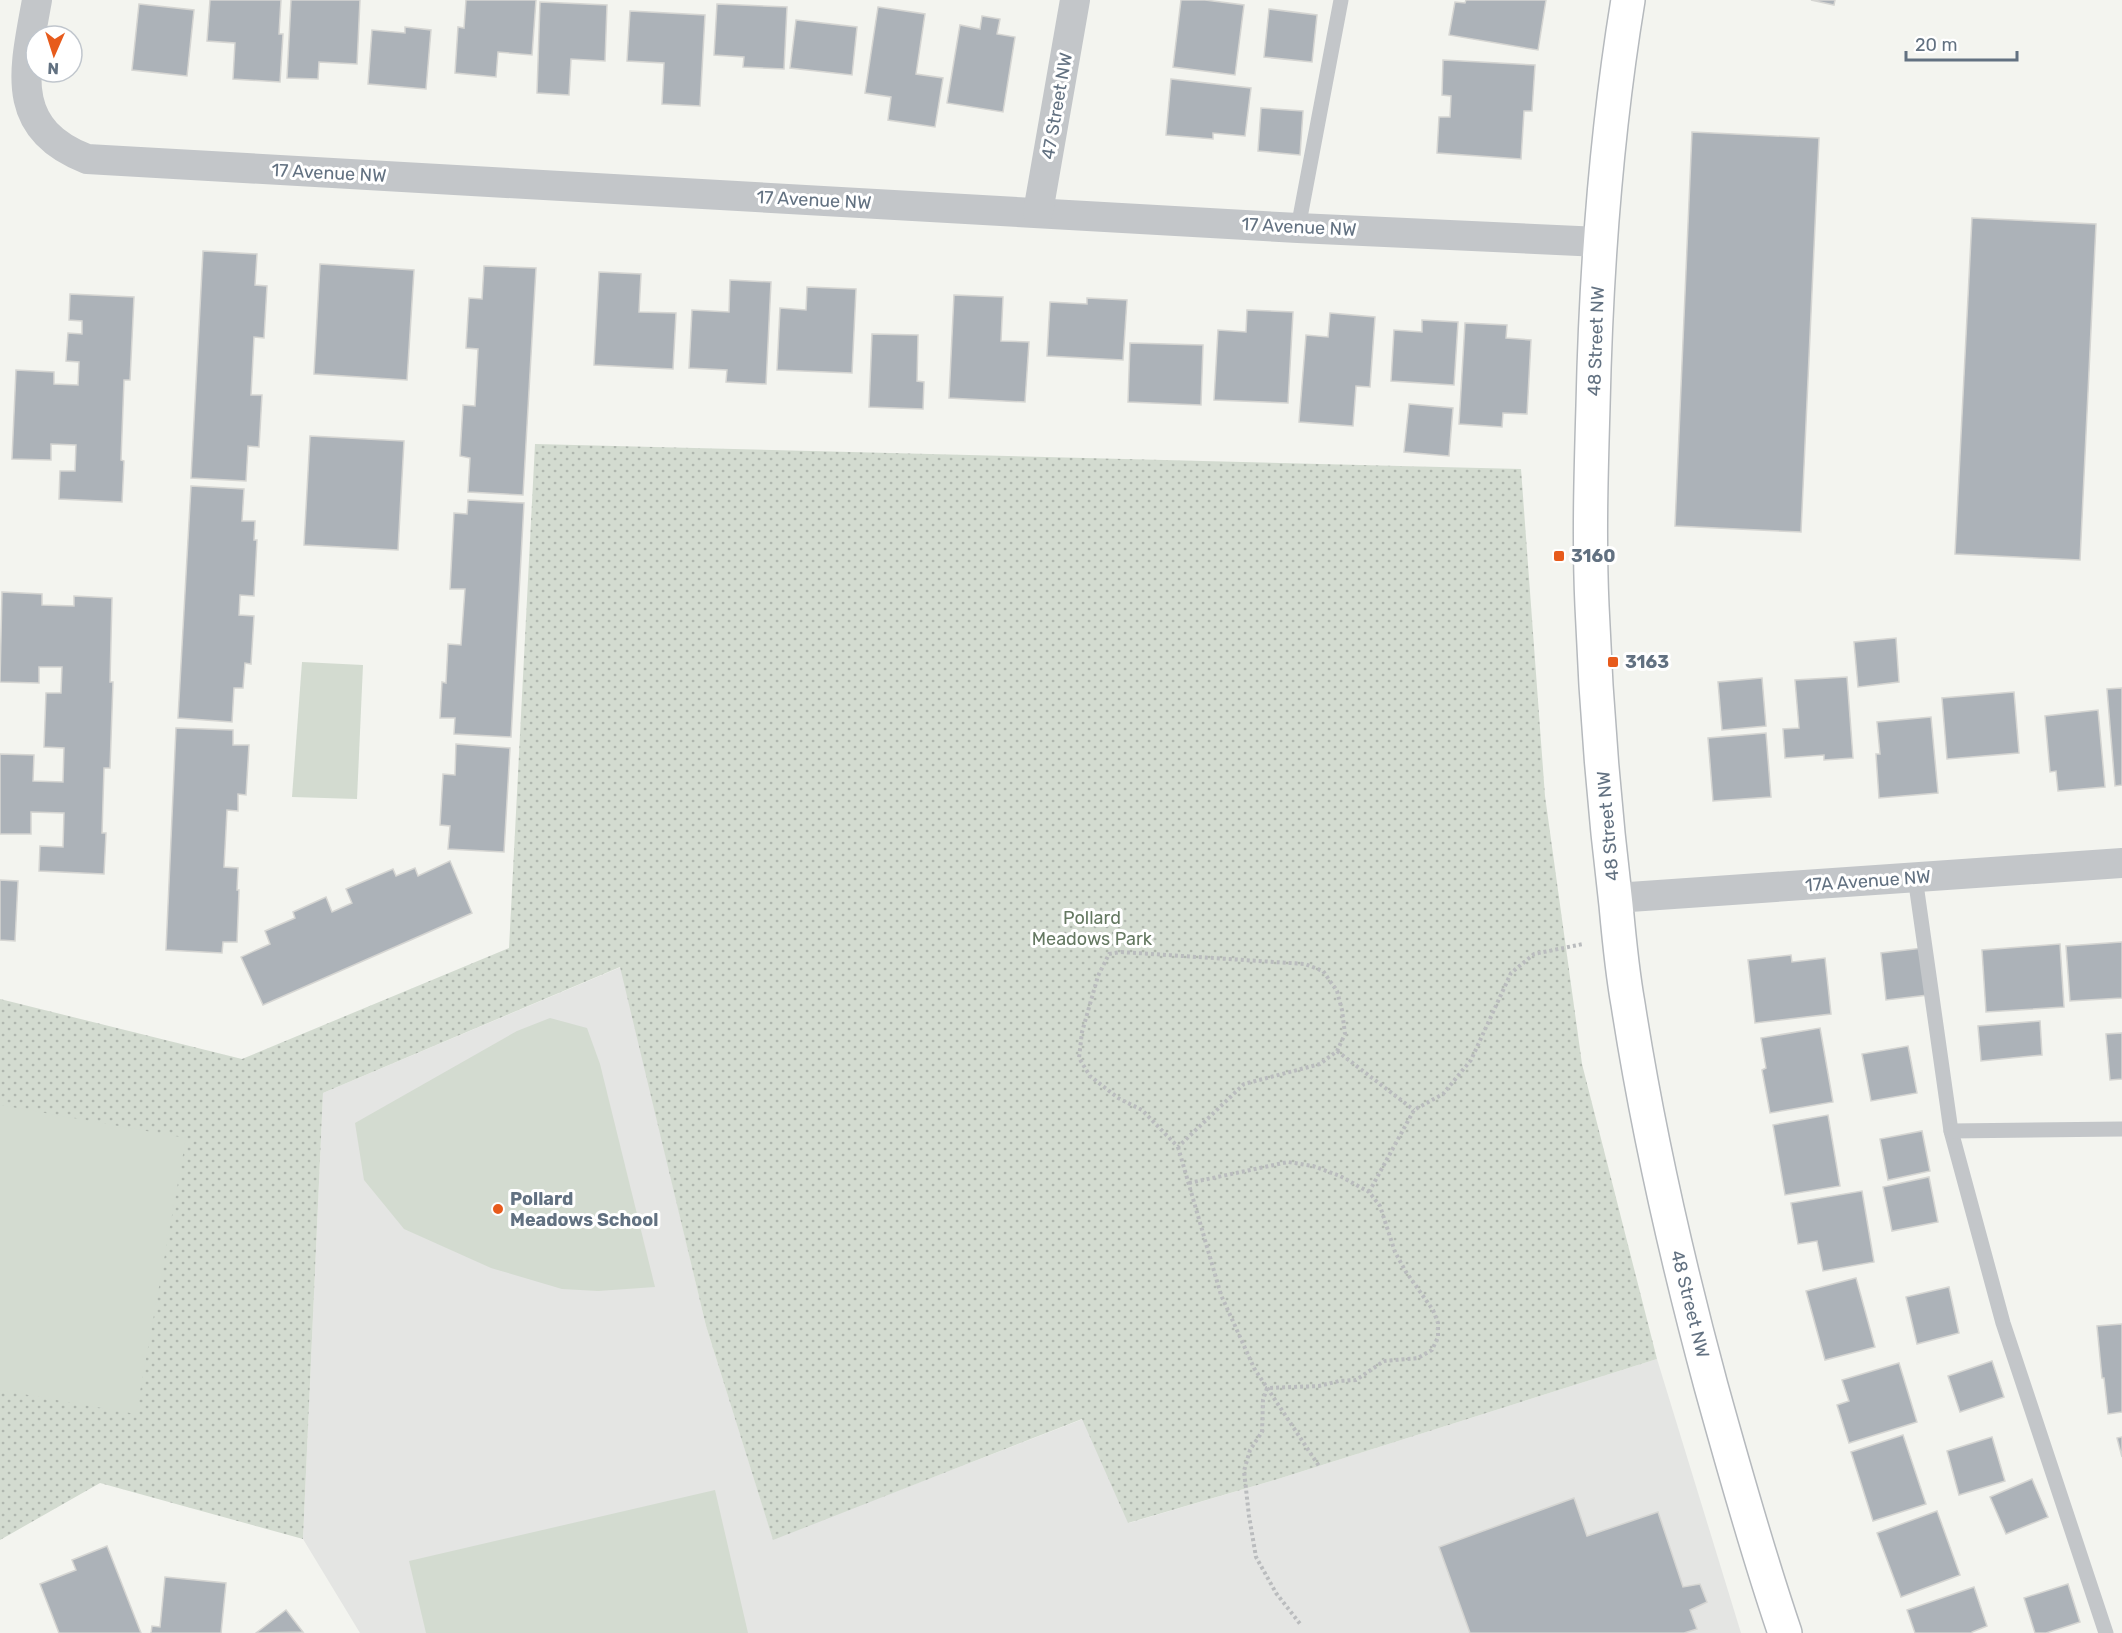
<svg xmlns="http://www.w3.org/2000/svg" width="2122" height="1633" font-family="Rubik,sans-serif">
  <defs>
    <pattern id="park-dots" width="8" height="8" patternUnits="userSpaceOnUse" patternTransform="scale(1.5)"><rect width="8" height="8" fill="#d3dbd0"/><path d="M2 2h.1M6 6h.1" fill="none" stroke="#afb6ae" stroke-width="1.8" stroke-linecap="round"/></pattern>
  </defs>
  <rect width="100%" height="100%" fill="#f3f4ef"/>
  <!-- built -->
  <polygon fill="#e4e5e3" points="621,967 706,1326 773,1539 1083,1419 1129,1523 1278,1479 1657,1359 1741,1633 360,1633 303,1539 323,1093"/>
  <!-- park -->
  <polygon fill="url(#park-dots)" points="535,444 1521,469 1545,796 1582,1064 1657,1359 1278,1479 1128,1523 1082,1419 773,1540 706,1326 620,967 323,1093 303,1539 100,1483 0,1540 0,999 242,1059 509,948"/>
  <!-- pitch -->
  <g fill="#d3dbd0">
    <polygon points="302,662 363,665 357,799 292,797"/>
    <polygon points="550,1018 587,1028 600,1064 655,1287 598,1291 562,1289 491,1268 404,1229 364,1180 355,1123 517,1031"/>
    <polygon points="0,1105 186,1138 136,1414 0,1390"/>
    <polygon points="715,1490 748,1633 426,1633 409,1561"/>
  </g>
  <!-- building -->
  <g fill="#acb2b8" stroke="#d5d5d2" stroke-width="1.5">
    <polygon points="210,0 281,0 279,34 283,34 280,82 233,79 235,43 207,41"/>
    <polygon points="291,0 360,0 357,64 319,62 318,79 287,78"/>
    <polygon points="466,0 536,0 532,55 498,52 496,77 455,73 458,27 464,28"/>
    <polygon points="1181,0 1205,0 1244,5 1235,75 1173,67"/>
    <polygon points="1466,0 1546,0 1538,50 1449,35 1455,2 1465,3"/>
    <polygon points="1811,0 1835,0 1834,5"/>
    <polygon points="540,2 607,5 605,61 571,59 569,95 537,93"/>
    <polygon points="139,4 194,10 187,76 132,70"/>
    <polygon points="717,4 787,7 784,69 743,67 744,57 714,55"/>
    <polygon points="878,7 925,14 916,74 943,78 935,127 888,120 891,97 865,93"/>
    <polygon points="1269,9 1317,15 1312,62 1264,57"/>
    <polygon points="630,11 705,15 700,106 662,104 664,63 627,61"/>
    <polygon points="982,16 1000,19 997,34 1015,37 1003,112 947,103 960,25 980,29"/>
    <polygon points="796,20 857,27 852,75 790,68"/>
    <polygon points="405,27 431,30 426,89 368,84 372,30 405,33"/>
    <polygon points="1443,60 1535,65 1532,111 1524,111 1521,159 1437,153 1439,117 1450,117 1451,96 1442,95"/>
    <polygon points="1171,79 1251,88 1245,136 1213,133 1213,139 1166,135"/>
    <polygon points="1261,108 1303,111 1300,155 1258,151"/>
    <polygon points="1692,132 1819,138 1801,532 1675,526"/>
    <polygon points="1972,218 2096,224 2080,560 1955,554"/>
    <polygon points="203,251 257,254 255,285 267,286 264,338 254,337 251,395 262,395 259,447 248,446 246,481 191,478"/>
    <polygon points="320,264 414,270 407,380 314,374"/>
    <polygon points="484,266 536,268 523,495 468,492 470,458 460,456 463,405 475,406 478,349 466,348 469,298 482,299"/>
    <polygon points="599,272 641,274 639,312 676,313 673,369 594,365"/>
    <polygon points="730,280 771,282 766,384 726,382 727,370 689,368 692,310 729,312"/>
    <polygon points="807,287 856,289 852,373 777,370 780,308 806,310"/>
    <polygon points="70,294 134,297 130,380 124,380 121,460 124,461 122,502 59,499 60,471 75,471 76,445 51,444 51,460 12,459 16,370 54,372 54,384 78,385 79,362 66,361 68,333 82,334 82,321 69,320"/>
    <polygon points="954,295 1003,297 1001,341 1029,342 1025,402 949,398"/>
    <polygon points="1087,298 1127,300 1123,360 1047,356 1050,302 1087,304"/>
    <polygon points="1247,310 1293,312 1288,403 1214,400 1218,330 1246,332"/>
    <polygon points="1330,313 1375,317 1370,387 1356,386 1353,426 1299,422 1306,335 1328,337"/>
    <polygon points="1422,320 1458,322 1454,385 1391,381 1394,330 1422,332"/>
    <polygon points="1465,323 1507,325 1506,338 1531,340 1527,414 1503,413 1502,427 1459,424"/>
    <polygon points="872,334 918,335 917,381 924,382 923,409 869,407"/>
    <polygon points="1130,343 1203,345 1201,405 1128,402"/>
    <polygon points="1409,404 1453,408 1449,456 1404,452"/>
    <polygon points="310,436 404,441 398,550 304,545"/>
    <polygon points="191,486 244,489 242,521 255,521 254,540 257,540 254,596 240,595 239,615 254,616 251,664 245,663 243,688 234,688 232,722 178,718"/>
    <polygon points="468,500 524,503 511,737 454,734 455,718 440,718 442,682 446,683 448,644 461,645 465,589 450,589 454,513 467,514"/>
    <polygon points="2,592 42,594 42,605 74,606 74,596 112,598 110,682 113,682 110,768 104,768 102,833 106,833 104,874 39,871 40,846 63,847 64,813 31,812 31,834 0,834 0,754 34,755 33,781 63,782 64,748 44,747 46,693 61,693 62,667 39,667 39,683 0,682"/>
    <polygon points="1896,638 1899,682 1858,687 1854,642"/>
    <polygon points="1847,677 1853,758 1824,760 1824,755 1785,758 1783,729 1799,728 1795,680"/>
    <polygon points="1762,678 1766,726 1722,730 1718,682"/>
    <polygon points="2122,688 2122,785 2115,786 2107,689"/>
    <polygon points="2014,692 2019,753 1947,759 1942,698"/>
    <polygon points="2098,710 2105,787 2058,791 2056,771 2050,772 2045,716"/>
    <polygon points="1931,717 1938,793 1879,798 1876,754 1880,754 1877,722"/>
    <polygon points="176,728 233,730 233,745 249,745 246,795 238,794 238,811 227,810 224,867 238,868 237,890 239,890 237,942 223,942 222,953 166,950"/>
    <polygon points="1766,733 1771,797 1713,801 1708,738"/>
    <polygon points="456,744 510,748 504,852 448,849 450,826 440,825 443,774 455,775"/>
    <polygon points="450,861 472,913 263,1005 241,957 270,944 265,931 295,918 293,912 326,897 332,912 352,903 346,889 393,869 396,876 415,868 418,876"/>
    <polygon points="0,880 18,881 15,941 0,940"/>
    <polygon points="2122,942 2122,998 2070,1001 2066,946"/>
    <polygon points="2060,944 2064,1007 1986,1012 1982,950"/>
    <polygon points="1923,948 1928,995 1886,1000 1881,953"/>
    <polygon points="1791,955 1792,962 1825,958 1831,1014 1755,1023 1748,960"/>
    <polygon points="2040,1021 2042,1055 1981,1061 1978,1026"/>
    <polygon points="1820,1028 1833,1102 1770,1113 1762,1070 1766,1068 1761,1038"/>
    <polygon points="2122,1033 2122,1079 2110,1080 2106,1034"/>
    <polygon points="1908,1046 1917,1093 1871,1101 1862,1054"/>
    <polygon points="1828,1115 1840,1186 1785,1195 1773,1125"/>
    <polygon points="1922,1131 1930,1171 1888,1180 1880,1139"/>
    <polygon points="1929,1177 1938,1222 1892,1231 1883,1187"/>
    <polygon points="1862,1191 1874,1262 1823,1271 1817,1241 1798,1244 1791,1203"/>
    <polygon points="1856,1278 1875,1347 1825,1360 1806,1291"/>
    <polygon points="1949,1287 1959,1333 1917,1344 1906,1297"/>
    <polygon points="2122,1324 2122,1412 2108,1414 2104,1378 2102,1378 2097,1326"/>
    <polygon points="1992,1361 2004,1397 1960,1412 1948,1376"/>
    <polygon points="1899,1363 1917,1422 1849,1443 1837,1405 1849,1401 1842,1380"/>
    <polygon points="1903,1435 1926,1504 1873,1521 1851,1452"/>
    <polygon points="1992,1437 2005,1481 1959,1495 1947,1451"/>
    <polygon points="2122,1437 2122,1457 2117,1438"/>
    <polygon points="2032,1479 2048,1517 2006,1534 1990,1497"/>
    <polygon points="1574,1498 1587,1536 1658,1512 1683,1587 1700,1584 1707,1602 1690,1610 1697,1629 1684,1633 1470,1633 1439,1547"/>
    <polygon points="1937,1511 1960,1575 1901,1597 1877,1533"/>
    <polygon points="107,1546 141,1633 59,1633 40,1584 76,1570 72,1560"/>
    <polygon points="165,1577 226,1583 221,1633 151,1633 152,1626 160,1627"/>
    <polygon points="2068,1584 2080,1622 2046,1633 2035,1633 2024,1598"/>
    <polygon points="1974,1587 1987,1626 1972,1632 1972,1633 1915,1633 1907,1610"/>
    <polygon points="286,1610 303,1632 256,1633"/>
  </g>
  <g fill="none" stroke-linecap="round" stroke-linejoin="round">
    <defs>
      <path id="secondary" d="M1628 0C1606 134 1596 270 1593 406 1591 473 1589 540 1592 606 1596 706 1604 806 1616 905 1619 938 1622 971 1628 1004 1648 1133 1677 1260 1711 1386 1734 1469 1757 1551 1785 1633"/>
    </defs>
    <!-- secondary casing -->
    <use href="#secondary" stroke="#b5b9bd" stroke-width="36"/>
    <!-- path -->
    <g stroke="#babcbe" stroke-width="4" stroke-dasharray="3 3" stroke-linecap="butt">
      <polygon points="1121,952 1305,964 1323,971 1337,991 1342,1010 1345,1034 1337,1051 1320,1064 1244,1084 1178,1147 1142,1110 1118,1098 1090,1076 1079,1058 1082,1032 1098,976 1109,954"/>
      <polyline points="1337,1051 1414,1110"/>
      <polyline points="1178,1147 1221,1295 1236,1328 1254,1368 1319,1466"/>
      <polyline points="1189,1183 1288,1162 1313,1166 1340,1176 1369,1192 1380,1206 1395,1252 1406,1272 1433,1310 1438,1323 1438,1337 1432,1350 1418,1358 1384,1361 1356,1380 1339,1381 1319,1386 1267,1388 1263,1400 1262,1432 1250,1450 1244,1471 1249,1516 1256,1557 1276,1593 1301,1625"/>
      <polyline points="1369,1192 1414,1110 1443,1094 1471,1060 1511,973 1534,954 1583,944"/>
    </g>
    <!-- lane -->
    <g stroke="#c3c6c9" stroke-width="15">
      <polyline points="1298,228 1341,0"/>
      <polyline points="1915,877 1951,1131 2003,1323 2106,1633"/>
      <polyline points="1951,1131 2122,1129"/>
    </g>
    <!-- street -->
    <g stroke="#c3c6c9" stroke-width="30">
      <path d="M37 0C25 68 7 128 87 159L1298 228 1600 242"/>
      <polyline points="1038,212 1075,0"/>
      <polyline points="1615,898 2122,863"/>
    </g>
    <!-- secondary -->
    <use href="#secondary" stroke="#fff" stroke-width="33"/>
  </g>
  <!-- markers -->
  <g fill="#e75b1c" stroke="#fff" stroke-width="2">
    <rect x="1553" y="550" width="12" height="12" rx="3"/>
    <rect x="1607" y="656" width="12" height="12" rx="3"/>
    <circle cx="498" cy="1209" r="6"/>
  </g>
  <g text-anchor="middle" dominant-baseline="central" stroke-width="6" stroke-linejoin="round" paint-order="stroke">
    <!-- street labels -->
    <g font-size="18" fill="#627181" stroke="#fff">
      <text transform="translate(1057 106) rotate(-80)">47 Street NW</text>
      <text transform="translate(329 173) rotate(3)">17 Avenue NW</text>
      <text transform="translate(814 200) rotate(3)">17 Avenue NW</text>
      <text transform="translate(1299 227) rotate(3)">17 Avenue NW</text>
      <text transform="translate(1596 341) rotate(-88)">48 Street NW</text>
      <text transform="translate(1608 826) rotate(-95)">48 Street NW</text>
      <text transform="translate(1868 881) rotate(-4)">17A Avenue NW</text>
      <text transform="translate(1690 1304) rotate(76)">48 Street NW</text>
    </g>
    <!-- poi labels -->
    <g font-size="18" font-weight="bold" fill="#627181" stroke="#fff" text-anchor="start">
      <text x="1571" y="556">3160</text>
      <text x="1625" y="662">3163</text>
      <text x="510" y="1199">Pollard<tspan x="510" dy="21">Meadows School</tspan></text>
    </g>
    <!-- park labels -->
    <g font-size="18" fill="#647861" stroke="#fff">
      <text x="1092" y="918">Pollard<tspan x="1092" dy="21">Meadows Park</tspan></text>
    </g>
  </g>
  <!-- north arrow -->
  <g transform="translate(54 54) rotate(183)"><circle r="28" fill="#ffffff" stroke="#c0c6cd" stroke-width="1.5"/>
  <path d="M0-4.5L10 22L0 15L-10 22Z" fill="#e75b1c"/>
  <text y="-9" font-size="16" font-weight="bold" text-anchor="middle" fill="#627181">N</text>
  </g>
  <!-- scale -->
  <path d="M1906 51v9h111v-9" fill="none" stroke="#627181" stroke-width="3"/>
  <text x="1915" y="51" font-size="18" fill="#627181" stroke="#ffffff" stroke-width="4.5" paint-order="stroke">20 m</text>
</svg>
